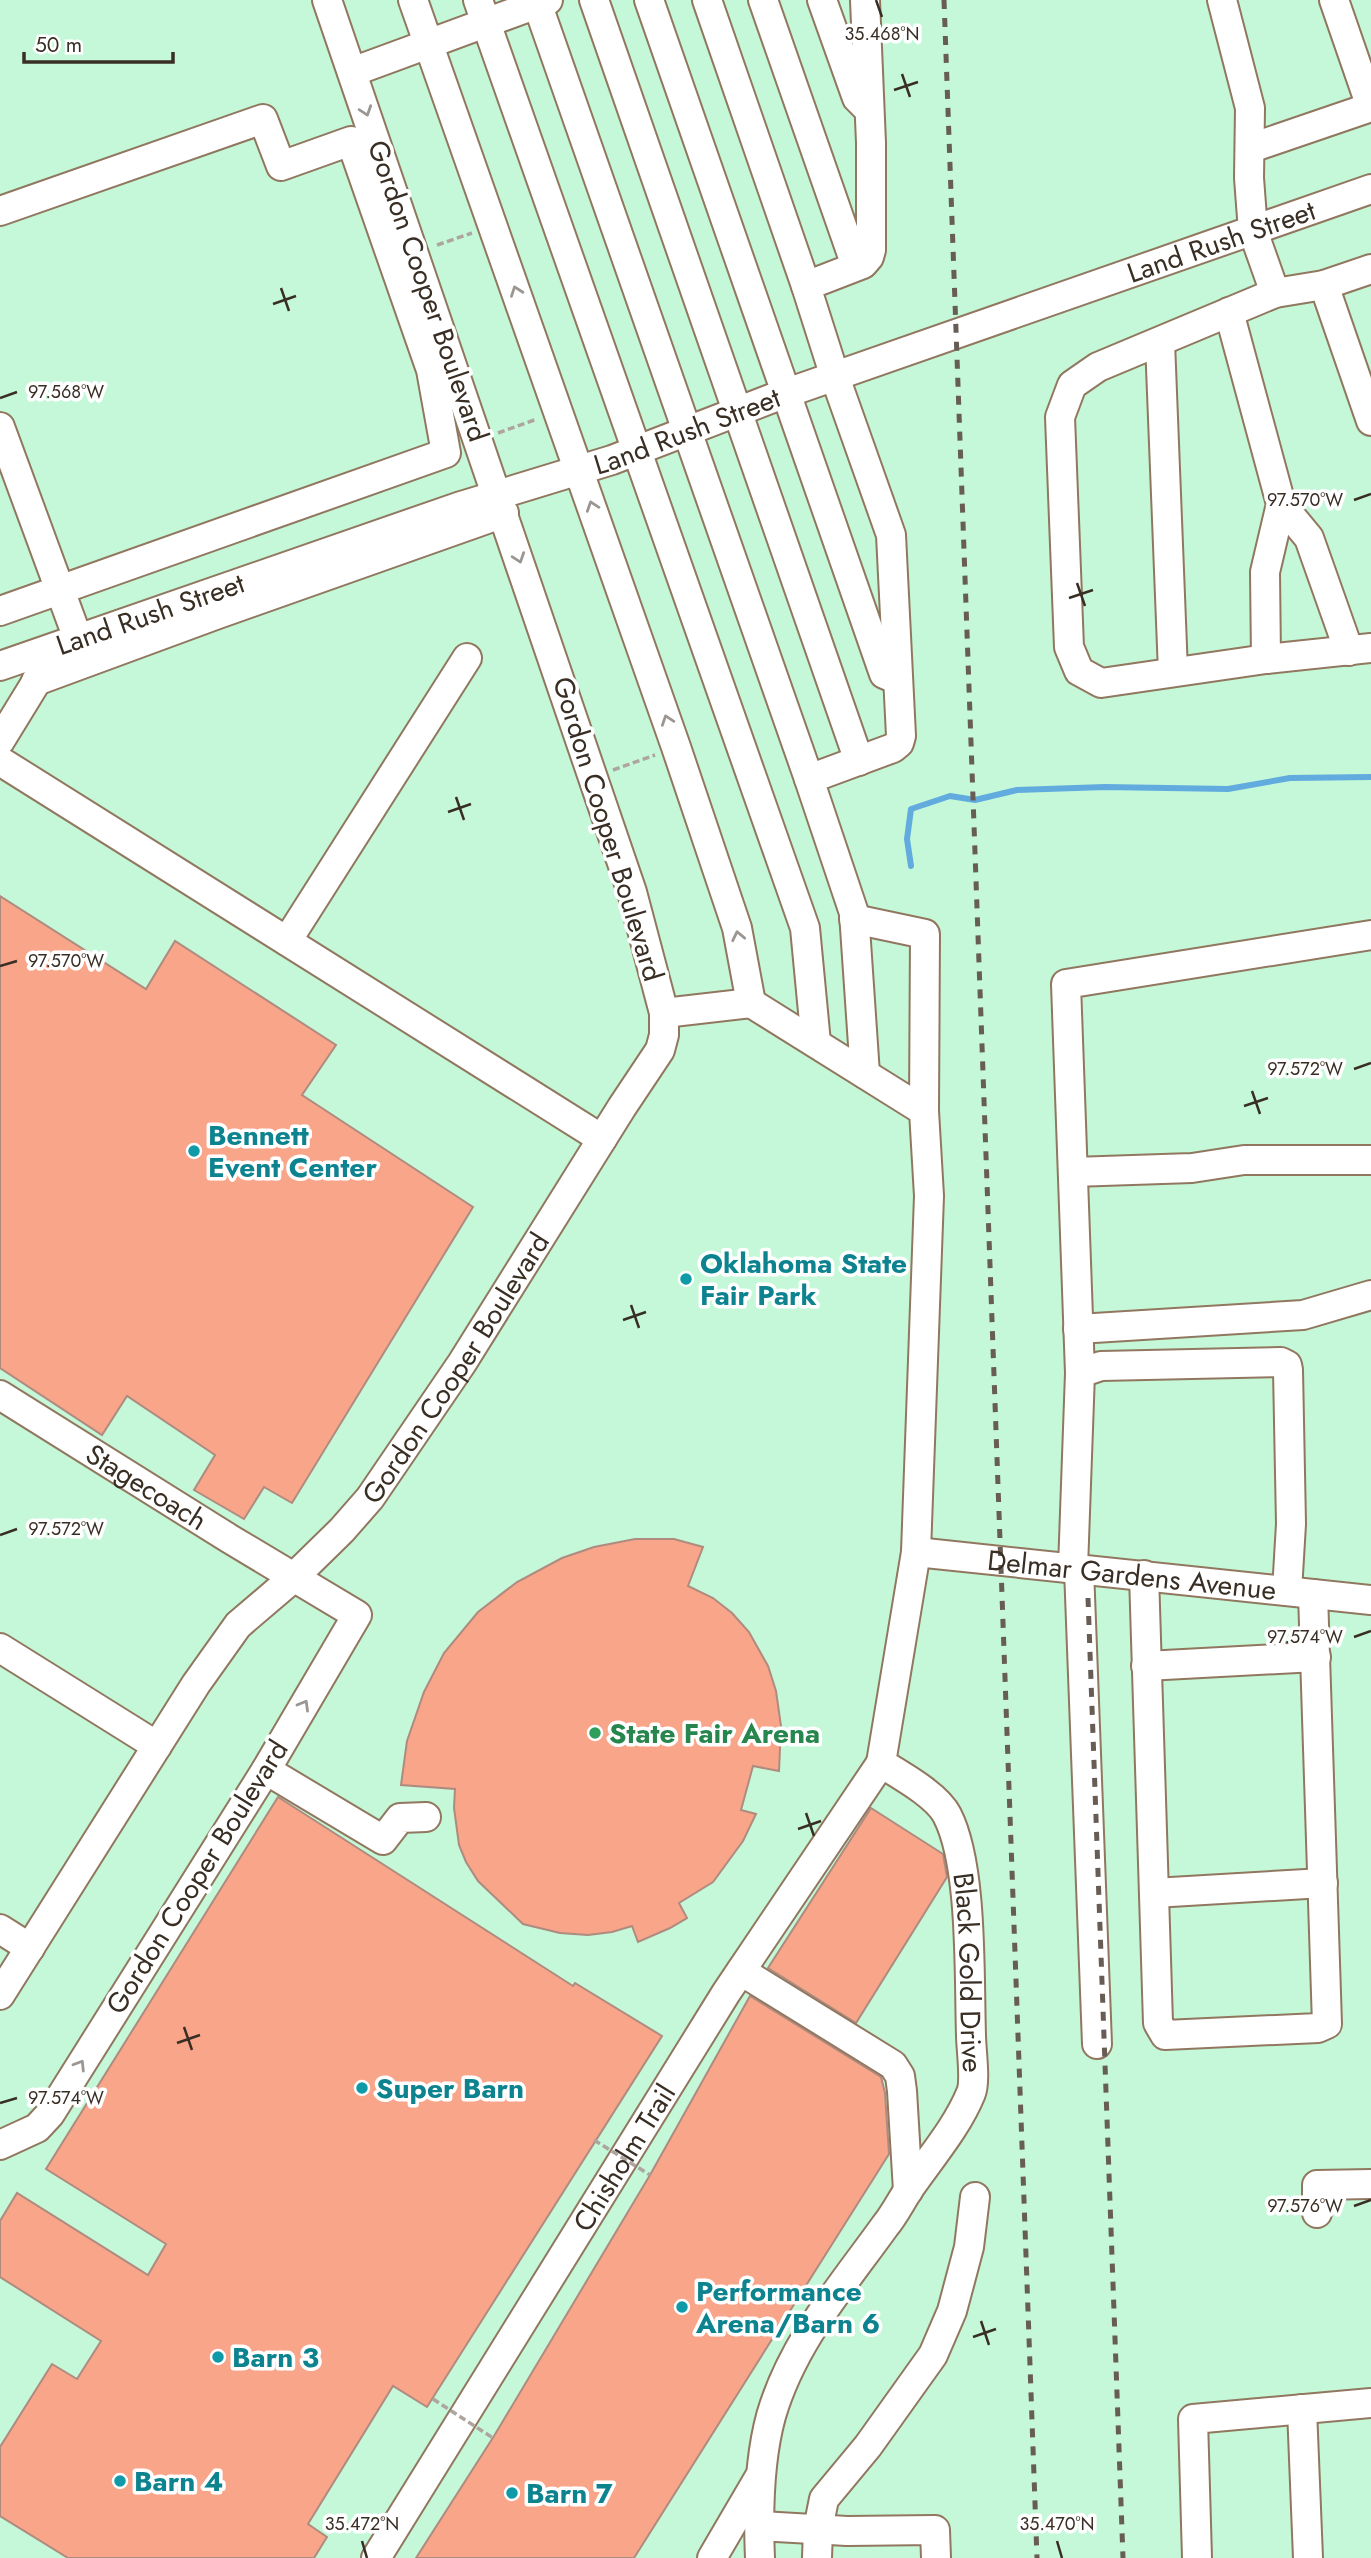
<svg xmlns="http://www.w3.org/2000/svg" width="1371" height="2558" font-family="Jost,sans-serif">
  <rect width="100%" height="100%" fill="#fcf6f1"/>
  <!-- green -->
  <rect fill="#c4f8d8" x="0" y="0" width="1371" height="2558"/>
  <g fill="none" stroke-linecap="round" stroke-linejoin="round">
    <!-- stream -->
    <polyline stroke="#62abdf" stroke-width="6" points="911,866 907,839 911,809 950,796 975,800 1017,790 1105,787 1228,789 1290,778 1371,777"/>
  </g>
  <!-- building -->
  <g fill="#f8a58a" stroke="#af8b7f" stroke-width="2">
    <polygon points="0,896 146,989 175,941 336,1045 302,1095 473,1207 292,1503 264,1487 244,1519 194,1490 215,1455 127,1396 102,1435 0,1368"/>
    <polygon points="635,1539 674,1539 703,1547 688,1586 713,1598 732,1613 749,1632 768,1666 776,1691 781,1726 779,1771 753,1766 741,1810 756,1814 743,1841 713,1882 679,1903 687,1918 670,1928 638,1942 632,1926 612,1932 588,1935 560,1933 523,1924 478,1881 466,1862 459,1845 454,1808 455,1789 401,1785 407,1741 424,1692 444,1653 478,1612 517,1582 562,1558 594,1547"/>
    <polygon points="278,1797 573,1986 575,1983 662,2036 427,2407 393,2386 308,2524 327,2537 314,2558 68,2558 0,2516 0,2447 52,2364 77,2379 101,2341 0,2277 0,2221 17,2193 148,2275 166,2244 46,2169"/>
    <polygon points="871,1808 943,1854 947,1877 856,2023 768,1968"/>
    <polygon points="750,1996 881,2077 885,2093 889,2154 634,2558 416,2558 494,2436 650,2175"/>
  </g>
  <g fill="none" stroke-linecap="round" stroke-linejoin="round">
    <defs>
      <g id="minor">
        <polyline points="413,0 676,747 737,928 751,1003"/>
        <polyline points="478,0 805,928 816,1043"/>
        <polyline points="536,0 809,779"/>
        <polyline points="594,0 859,761"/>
        <polyline points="649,0 884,674 898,680"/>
        <polyline points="707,0 806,286"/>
        <polyline points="763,0 856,266"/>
        <polyline points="822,0 857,98 865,106"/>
        <polyline points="865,0 871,143 871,250 869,257 863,264 806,286 835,377 891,535 901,736 899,743 893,748 809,779 854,913 865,1074"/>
        <polyline points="1222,0 1250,108 1249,178 1253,231 1275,293"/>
        <polyline points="1334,0 1371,107"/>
        <polyline points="352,72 548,0"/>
        <polyline points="1251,148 1371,107"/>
        <polyline points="0,211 263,119 281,166 351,141 431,370 446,453 0,611"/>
        <polyline points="1371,269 1324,285 1275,293 1098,367 1072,385 1060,417 1069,647 1079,671 1101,683 1266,659 1371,648"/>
        <polyline points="1324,285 1371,421"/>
        <polyline points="1229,312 1281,504 1265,572 1266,659"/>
        <polyline points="1160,342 1173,672"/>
        <polyline points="0,427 78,639"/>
        <polyline points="1281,504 1309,538 1349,651"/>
        <path id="s1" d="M0 666 458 507 612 460 778 396 1371 189"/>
        <polyline points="36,681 218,614 504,513"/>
        <polyline points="0,741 46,666"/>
        <polyline points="0,761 602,1139"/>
        <polyline points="854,919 925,934 924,1111"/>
        <polyline points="287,941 467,658"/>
        <path id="s2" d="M664 1013 751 1003 924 1111 929 1196 916 1552 881 1763C900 1775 937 1795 947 1815 973 1865 969 1977 971 2035 971 2049 976 2081 971 2093 957 2127 932 2156 911 2186 902 2199 895 2214 885 2226 842 2286 792 2343 771 2416 759 2460 758 2512 760 2558"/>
        <polyline points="1073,1172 1192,1168 1244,1160 1371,1160"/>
        <polyline points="1078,1329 1303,1315 1371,1295"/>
        <polyline points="1080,1373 1066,984 1371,935"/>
        <path id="s3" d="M0 1395 230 1539 357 1615 266 1770 50 2114 37 2128 0 2145"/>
        <path id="s4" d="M916 1552 1371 1600"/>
        <polyline points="1073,1568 1080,1373 1101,1366 1281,1362 1287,1365 1288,1370 1291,1524 1287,1591"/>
        <polyline points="1079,1569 1097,2044"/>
        <polyline points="1144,1575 1158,2023 1165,2035 1318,2028 1327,2024 1313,1594"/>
        <polyline points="0,1648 157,1746"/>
        <polyline points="1146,1666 1316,1657"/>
        <polyline points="266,1770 383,1840 400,1818 426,1817"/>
        <polyline points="1154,1893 1323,1883"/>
        <polyline points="0,1929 30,1948"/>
        <polyline points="741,1971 893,2065 900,2076 902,2091 908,2191"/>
        <path id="s5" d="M0 1995 196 1684 238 1625 293 1578 342 1530 370 1498 462 1363 622 1107 660 1050 664 1035V1013L632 892 327 0"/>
        <polyline points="1317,2213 1317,2185 1371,2184"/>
        <polyline points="1302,2409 1308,2558"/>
        <polyline points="760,2526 847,2531 935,2530 936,2558"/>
        <path id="s6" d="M376 2558 726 1993 881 1763"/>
        <polyline points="712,2558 760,2476"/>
        <polyline points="817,2558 818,2529 824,2499 868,2446 933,2355 952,2311 969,2247 975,2197"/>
        <polyline points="1197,2558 1193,2419 1371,2403"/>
      </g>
    </defs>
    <!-- minor casing -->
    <use href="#minor" stroke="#91775f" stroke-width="32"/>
    <!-- path -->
    <g stroke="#ada59e" stroke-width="3.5" stroke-dasharray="7 3.5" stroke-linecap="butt">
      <polyline points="437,245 472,233"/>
      <polyline points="498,433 537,419"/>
      <polyline points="613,770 655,755"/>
    </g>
    <!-- minor -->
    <use href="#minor" stroke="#fff" stroke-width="28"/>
    <!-- rail -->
    <g stroke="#675d54" stroke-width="5" stroke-dasharray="9 9" stroke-linecap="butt">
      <polyline points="944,0 1037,2558"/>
      <polyline points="1088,1598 1123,2558"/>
    </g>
    <!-- path-bridge -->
    <g stroke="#ada59e" stroke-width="3.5" stroke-dasharray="7 3.5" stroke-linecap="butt">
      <polyline points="594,2140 650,2175"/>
      <polyline points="433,2399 493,2438"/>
    </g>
  </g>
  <!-- one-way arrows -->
  <defs><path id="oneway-chevron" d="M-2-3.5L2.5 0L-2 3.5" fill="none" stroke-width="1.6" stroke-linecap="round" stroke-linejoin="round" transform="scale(1.75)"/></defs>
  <g stroke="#9c9692">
    <use href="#oneway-chevron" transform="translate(366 111) rotate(71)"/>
    <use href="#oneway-chevron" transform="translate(516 291) rotate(-110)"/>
    <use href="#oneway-chevron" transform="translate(592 506) rotate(-109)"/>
    <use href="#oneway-chevron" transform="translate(519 558) rotate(71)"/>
    <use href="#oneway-chevron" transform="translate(667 720) rotate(-109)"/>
    <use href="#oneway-chevron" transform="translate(738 936) rotate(-102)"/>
    <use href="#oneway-chevron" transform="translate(304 1705) rotate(-60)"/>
    <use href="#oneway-chevron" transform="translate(80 2065) rotate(-58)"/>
  </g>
  <!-- ticks -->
  <path fill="none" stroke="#392e24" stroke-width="2.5" d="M876 0 882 17M902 74 910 97M894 90 918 82M281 288 289 311M273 304 296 296M0 398 17 392M1354 500 1371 494M1077 583 1085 606M1069 598 1093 590M456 797 464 820M448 812 471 804M0 966 17 961M1354 1069 1371 1063M1252 1091 1260 1114M1244 1106 1268 1098M631 1305 639 1328M623 1320 646 1312M0 1535 17 1529M1354 1637 1371 1631M806 1813 814 1836M798 1829 821 1821M184 2027 192 2050M177 2043 200 2035M0 2103 17 2098M1354 2206 1371 2200M981 2321 989 2345M973 2337 996 2329M362 2541 367 2558M1057 2541 1062 2558"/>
  <!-- markers -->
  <g fill="#0f9aa8" stroke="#fff" stroke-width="2.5">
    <circle cx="194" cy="1151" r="7"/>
    <circle cx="686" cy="1279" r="7"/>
    <circle cx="362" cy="2088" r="7"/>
    <circle cx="682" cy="2307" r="7"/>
    <circle cx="218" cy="2357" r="7"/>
    <circle cx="120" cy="2481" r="7"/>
    <circle cx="512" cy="2493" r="7"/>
  </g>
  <circle fill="#2e9e5b" stroke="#fff" stroke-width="2.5" cx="595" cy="1733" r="7"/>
  <g text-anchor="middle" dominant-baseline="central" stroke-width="7" stroke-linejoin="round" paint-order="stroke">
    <!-- street labels -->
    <g font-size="28" fill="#392e24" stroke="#fff">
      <text stroke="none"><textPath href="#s1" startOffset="1293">Land Rush Street</textPath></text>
      <text transform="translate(428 291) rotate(71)">Gordon Cooper Boulevard</text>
      <text stroke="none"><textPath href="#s1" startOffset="726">Land Rush Street</textPath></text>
      <text stroke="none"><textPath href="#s1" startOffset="159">Land Rush Street</textPath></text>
      <text transform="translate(608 829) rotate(73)">Gordon Cooper Boulevard</text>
      <text stroke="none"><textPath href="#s5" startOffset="779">Gordon Cooper Boulevard</textPath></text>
      <text stroke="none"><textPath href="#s3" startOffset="173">Stagecoach</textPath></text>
      <text stroke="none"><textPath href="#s4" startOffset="217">Delmar Gardens Avenue</textPath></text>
      <text transform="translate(197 1877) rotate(-58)">Gordon Cooper Boulevard</text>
      <text stroke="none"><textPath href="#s2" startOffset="1192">Black Gold Drive</textPath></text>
      <text stroke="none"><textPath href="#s6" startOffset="471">Chisholm Trail</textPath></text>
    </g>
    <!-- culture labels -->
    <g font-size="28" font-weight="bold" fill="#0d838f" stroke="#fff" text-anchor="start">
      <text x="208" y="1135">Bennett<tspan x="208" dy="32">Event Center</tspan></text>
      <text x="700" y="1263">Oklahoma State<tspan x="700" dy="32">Fair Park</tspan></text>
      <text x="376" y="2088">Super Barn</text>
      <text x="696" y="2291">Performance<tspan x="696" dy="32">Arena/Barn 6</tspan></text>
      <text x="232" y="2357">Barn 3</text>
      <text x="134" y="2481">Barn 4</text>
      <text x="526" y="2493">Barn 7</text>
    </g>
    <!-- leisure labels -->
    <g font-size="28" font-weight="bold" fill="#27864d" stroke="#fff" text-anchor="start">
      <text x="609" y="1733">State Fair Arena</text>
    </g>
  </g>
  <g font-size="18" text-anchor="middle" fill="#392e24" stroke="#fff" stroke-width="7" stroke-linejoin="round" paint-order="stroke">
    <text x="882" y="40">35.468°N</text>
    <text x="66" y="398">97.568°W</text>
    <text x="1305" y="506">97.570°W</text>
    <text x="66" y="967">97.570°W</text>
    <text x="1305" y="1075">97.572°W</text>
    <text x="66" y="1535">97.572°W</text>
    <text x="1305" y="1643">97.574°W</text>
    <text x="66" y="2104">97.574°W</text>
    <text x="1305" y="2212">97.576°W</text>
    <text x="362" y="2530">35.472°N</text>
    <text x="1057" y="2530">35.470°N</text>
  </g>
  <!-- scale -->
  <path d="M24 52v10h149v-10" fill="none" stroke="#392e24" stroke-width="3.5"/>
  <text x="35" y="52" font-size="21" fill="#392e24" stroke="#ffffff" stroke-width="5" paint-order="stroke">50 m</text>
</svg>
